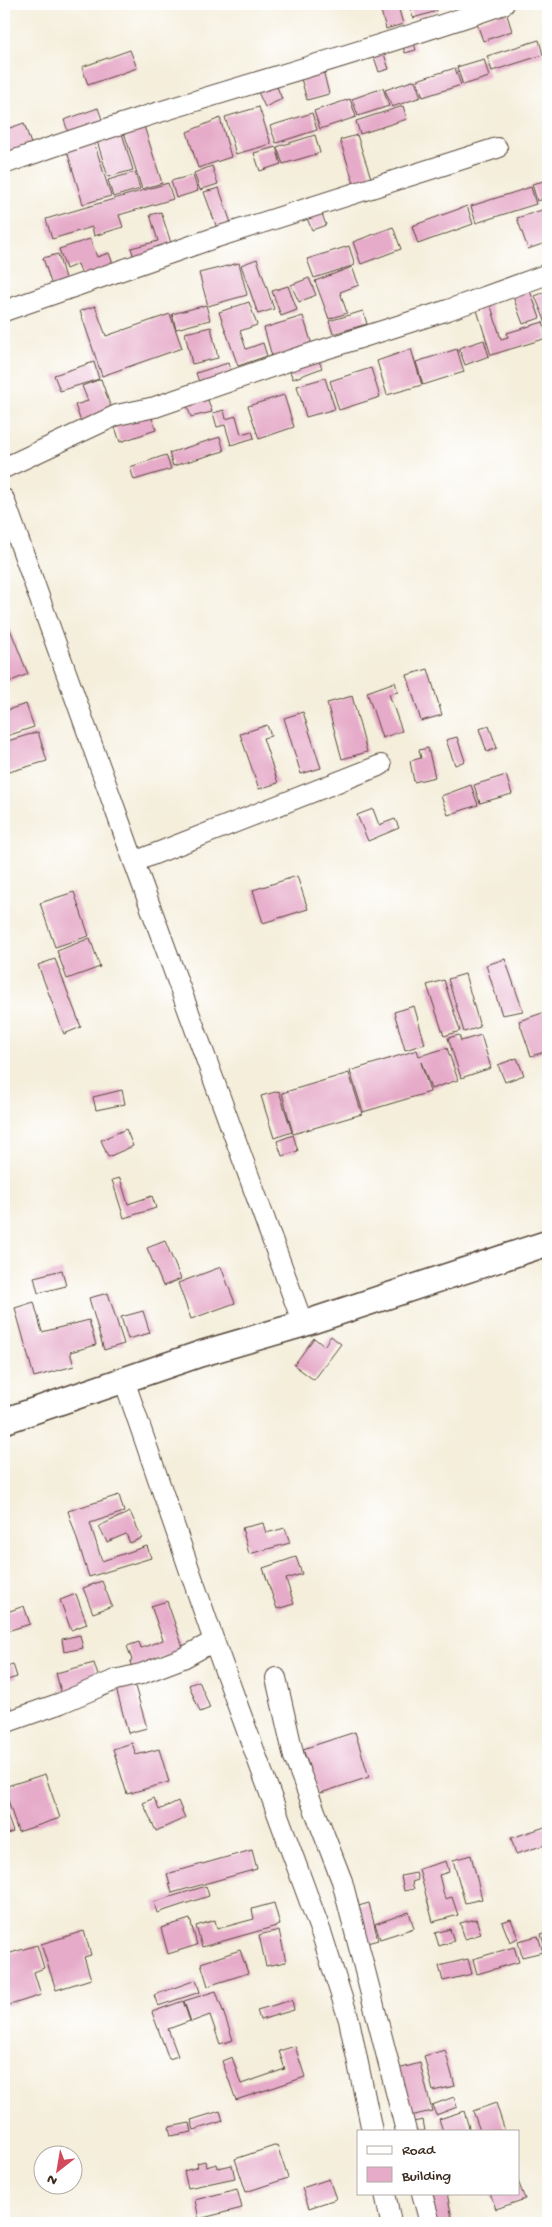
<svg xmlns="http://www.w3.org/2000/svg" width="552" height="2227" font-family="'Gochi Hand',sans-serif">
  <rect width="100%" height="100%" fill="#fff"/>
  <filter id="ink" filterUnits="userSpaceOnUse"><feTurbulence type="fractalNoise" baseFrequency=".02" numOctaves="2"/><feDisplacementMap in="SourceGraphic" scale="10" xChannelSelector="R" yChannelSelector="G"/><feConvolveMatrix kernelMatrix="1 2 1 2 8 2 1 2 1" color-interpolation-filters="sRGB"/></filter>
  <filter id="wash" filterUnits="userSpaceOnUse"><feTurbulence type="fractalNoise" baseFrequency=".0096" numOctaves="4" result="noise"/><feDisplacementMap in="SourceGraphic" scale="20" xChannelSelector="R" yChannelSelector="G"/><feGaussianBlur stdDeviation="1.12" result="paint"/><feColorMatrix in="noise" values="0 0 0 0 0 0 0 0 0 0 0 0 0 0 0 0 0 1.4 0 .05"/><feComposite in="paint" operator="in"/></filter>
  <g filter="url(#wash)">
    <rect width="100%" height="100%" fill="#f4eedb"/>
    <g id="blocks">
      <!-- building -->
      <g fill="#e6abc9">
        <polygon points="409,4 435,4 437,11 413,18"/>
        <polygon points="398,6 403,24 386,29 381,11"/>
        <polygon points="506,12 512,31 483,41 476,21"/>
        <polygon points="413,40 416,50 405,53 402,42"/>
        <polygon points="539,40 543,55 492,71 487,56"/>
        <polygon points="130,50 137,68 88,85 82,67"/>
        <polygon points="383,51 389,69 379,72 373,54"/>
        <polygon points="484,59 489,77 463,85 457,67"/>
        <polygon points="455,68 461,85 423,97 417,80"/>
        <polygon points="323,70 329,94 307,100 300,75"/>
        <polygon points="415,80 421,97 392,107 385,90"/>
        <polygon points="275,82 282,99 265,107 257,90"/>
        <polygon points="383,88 389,106 358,116 352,99"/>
        <polygon points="350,99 356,117 320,129 314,111"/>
        <polygon points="403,106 407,119 360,134 356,121"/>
        <polygon points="259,107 271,144 236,154 225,117"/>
        <polygon points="98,108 104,125 70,137 64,120"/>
        <polygon points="312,113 317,130 276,143 270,126"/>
        <polygon points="220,118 231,157 198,168 187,132"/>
        <polygon points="24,123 33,150 4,160 4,130"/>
        <polygon points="144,126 162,183 142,189 124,132"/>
        <polygon points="122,133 133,170 108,177 97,141"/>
        <polygon points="315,135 320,153 283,164 277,147"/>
        <polygon points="357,135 372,181 355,187 340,140"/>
        <polygon points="94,142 111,196 83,204 67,151"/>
        <polygon points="276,147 281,164 260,171 254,153"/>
        <polygon points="212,166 218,184 200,190 194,173"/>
        <polygon points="135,172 140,189 113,197 108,180"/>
        <polygon points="193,175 198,191 176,198 171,181"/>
        <polygon points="548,180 548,198 537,201 532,184"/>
        <polygon points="168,183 173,199 119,215 123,227 94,236 92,227 52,239 46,219"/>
        <polygon points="531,187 536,204 476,223 471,206"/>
        <polygon points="219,188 232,226 218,231 204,192"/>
        <polygon points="467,206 473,224 418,244 412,226"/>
        <polygon points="548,208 548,242 528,249 517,218"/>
        <polygon points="321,211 326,225 312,230 306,216"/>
        <polygon points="161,212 173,249 135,261 131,248 158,241 150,215"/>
        <polygon points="393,227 401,249 361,264 353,242"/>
        <polygon points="90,239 97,257 109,253 115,269 84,280 78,264 66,269 59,249"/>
        <polygon points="349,246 355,265 314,278 307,259"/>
        <polygon points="58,254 67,285 53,289 43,258"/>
        <polygon points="257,259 274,309 258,314 241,265"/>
        <polygon points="239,263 247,295 208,306 199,273"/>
        <polygon points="352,267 359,285 340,292 347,313 329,319 315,281"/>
        <polygon points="309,278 316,295 299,302 291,285"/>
        <polygon points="288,286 297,310 281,316 272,291"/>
        <polygon points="529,288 540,318 523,324 512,294"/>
        <polygon points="548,291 548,328 535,296"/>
        <polygon points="249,302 257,325 240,331 246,349 263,343 267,356 238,366 219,312"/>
        <polygon points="490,303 501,339 508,337 507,333 543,322 547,338 491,355 476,307"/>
        <polygon points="206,305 210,320 176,329 172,314"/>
        <polygon points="95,306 106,336 170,314 182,348 102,376 80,311"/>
        <polygon points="363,311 367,324 333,334 329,321"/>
        <polygon points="303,316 313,348 273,360 264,328"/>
        <polygon points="211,327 218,358 192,364 185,333"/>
        <polygon points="484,340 489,356 465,365 459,348"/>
        <polygon points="411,349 422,385 387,395 377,361"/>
        <polygon points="457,349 464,372 423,385 416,362"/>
        <polygon points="317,356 322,368 293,379 288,367"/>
        <polygon points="94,362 99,379 60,391 54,375"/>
        <polygon points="228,363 233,378 201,388 196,373"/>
        <polygon points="371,368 380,397 339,410 330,381"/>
        <polygon points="325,378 335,409 306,417 297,386"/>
        <polygon points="101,379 112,411 81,422 75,405 88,401 82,386"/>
        <polygon points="206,394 212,412 191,417 185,400"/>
        <polygon points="284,395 294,427 259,439 248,406"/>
        <polygon points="149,409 156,430 120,442 113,421"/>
        <polygon points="224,410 226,419 236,416 241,434 252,431 254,438 231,445 225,425 217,427 213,413"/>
        <polygon points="220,437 224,451 173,466 169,453"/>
        <polygon points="166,455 171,469 134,480 130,467"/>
        <polygon points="8,624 28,674 4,684 4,626"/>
        <polygon points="428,669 442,715 421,721 407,675"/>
        <polygon points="395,682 398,692 389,694 402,731 382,738 367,692"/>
        <polygon points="352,696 367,752 342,759 327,703"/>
        <polygon points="26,704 34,727 4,737 4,711"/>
        <polygon points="303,712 321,768 301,774 284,718"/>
        <polygon points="267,725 271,736 263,738 278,783 259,789 240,734"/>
        <polygon points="489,726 497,748 487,752 479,729"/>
        <polygon points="38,732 47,761 9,772 4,755 4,742"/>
        <polygon points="457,737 465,761 455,765 446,740"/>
        <polygon points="428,748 435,777 414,782 410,761 421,758 419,750"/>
        <polygon points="506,775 512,794 480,803 474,785"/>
        <polygon points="471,785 478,805 448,815 441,796"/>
        <polygon points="373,809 379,825 395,819 399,828 368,841 357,815"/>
        <polygon points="297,876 308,909 263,923 253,890"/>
        <polygon points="74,892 89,936 55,947 40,903"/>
        <polygon points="90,938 100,967 67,979 57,951"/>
        <polygon points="55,959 81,1027 64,1034 38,965"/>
        <polygon points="505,959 523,1011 502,1015 486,965"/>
        <polygon points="465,974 480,1027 464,1032 448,979"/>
        <polygon points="444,980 460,1031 444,1036 427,985"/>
        <polygon points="414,1006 425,1044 405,1050 394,1012"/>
        <polygon points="548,1011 548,1051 531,1056 519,1021"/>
        <polygon points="459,1035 461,1041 481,1035 491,1068 461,1078 448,1038"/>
        <polygon points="447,1048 458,1080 431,1089 421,1062 430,1092 363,1112 350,1071 417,1050 419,1056"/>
        <polygon points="517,1058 524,1075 505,1082 498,1065"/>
        <polygon points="349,1073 362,1114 293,1134 282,1093"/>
        <polygon points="122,1090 125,1104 96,1110 93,1097"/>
        <polygon points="279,1091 292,1132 274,1138 261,1096"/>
        <polygon points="126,1129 133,1146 108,1157 101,1140"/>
        <polygon points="293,1135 298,1151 282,1156 277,1141"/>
        <polygon points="120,1178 128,1204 152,1196 156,1208 124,1218 112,1180"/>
        <polygon points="165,1241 181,1279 163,1286 147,1248"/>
        <polygon points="221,1267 235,1303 191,1319 178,1283"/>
        <polygon points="62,1270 66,1286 38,1293 34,1277"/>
        <polygon points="108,1293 124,1344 104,1350 89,1298"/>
        <polygon points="34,1302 42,1332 89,1320 96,1345 70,1352 74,1366 34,1377 15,1308"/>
        <polygon points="143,1311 150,1333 128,1339 121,1317"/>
        <polygon points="331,1336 341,1344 314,1380 294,1365 314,1338 324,1346"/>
        <polygon points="119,1495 124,1512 90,1523 102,1561 147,1546 151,1558 89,1577 68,1511"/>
        <polygon points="130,1512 142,1538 130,1543 126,1534 107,1542 99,1526"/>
        <polygon points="263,1523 266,1533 285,1528 290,1543 249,1554 242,1528"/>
        <polygon points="296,1557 302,1574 286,1579 294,1604 277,1609 263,1568"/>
        <polygon points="102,1581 112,1606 93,1613 83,1588"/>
        <polygon points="76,1594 87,1624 71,1630 60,1600"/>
        <polygon points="167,1601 184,1650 132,1669 130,1661 132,1660 127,1646 139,1642 141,1648 163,1640 151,1606"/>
        <polygon points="24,1606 30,1624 4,1632 4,1613"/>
        <polygon points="80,1635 83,1648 64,1652 62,1639"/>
        <polygon points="94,1663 100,1682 61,1692 56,1673"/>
        <polygon points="13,1664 17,1677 4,1681 4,1667"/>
        <polygon points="199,1681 210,1708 200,1712 189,1685"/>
        <polygon points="134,1683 147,1728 128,1733 116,1688"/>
        <polygon points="4,1686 12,1711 4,1714"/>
        <polygon points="355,1732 369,1777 318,1794 303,1749"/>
        <polygon points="132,1743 136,1755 159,1749 169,1782 127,1794 113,1749"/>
        <polygon points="45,1774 60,1818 18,1832 4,1787"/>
        <polygon points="154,1798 159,1810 178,1801 185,1818 156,1831 143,1803"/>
        <polygon points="7,1814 13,1832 4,1835 4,1815"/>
        <polygon points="548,1826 548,1844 516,1854 511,1838"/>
        <polygon points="252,1850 257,1869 172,1893 167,1874"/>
        <polygon points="471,1855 482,1899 465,1903 453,1860"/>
        <polygon points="446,1861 449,1872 439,1875 445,1899 452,1897 458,1915 433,1922 419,1869"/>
        <polygon points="416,1873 418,1880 412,1882 414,1889 404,1891 401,1876"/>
        <polygon points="206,1886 209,1896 157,1913 154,1902"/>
        <polygon points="274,1903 280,1925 202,1947 196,1926 215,1920 217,1929 254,1919 252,1909"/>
        <polygon points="369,1903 378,1940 367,1943 355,1907"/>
        <polygon points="409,1912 414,1928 380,1939 375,1924"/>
        <polygon points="190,1919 197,1945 168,1954 161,1928"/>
        <polygon points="476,1919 481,1934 465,1939 460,1923"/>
        <polygon points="511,1919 518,1938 510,1942 502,1922"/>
        <polygon points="450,1929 454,1941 439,1946 435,1933"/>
        <polygon points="279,1930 286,1962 266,1966 259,1935"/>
        <polygon points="84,1931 91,1955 84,1957 91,1979 56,1990 41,1944"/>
        <polygon points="548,1932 548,1951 546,1951 541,1934"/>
        <polygon points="538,1936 543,1952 522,1957 518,1941"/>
        <polygon points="37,1945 44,1968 34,1972 41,1995 7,2006 4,1995 4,1955"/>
        <polygon points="514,1947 519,1962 477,1974 473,1959"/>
        <polygon points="240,1950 248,1973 208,1986 201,1963"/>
        <polygon points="468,1959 472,1974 443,1981 439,1966"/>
        <polygon points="196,1980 200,1992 158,2006 154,1995"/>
        <polygon points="216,1991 233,2040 220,2044 210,2015 191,2022 184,2001"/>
        <polygon points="292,2000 294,2010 260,2020 257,2010"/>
        <polygon points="183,2001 190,2021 168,2029 178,2056 169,2059 152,2012"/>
        <polygon points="295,2046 305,2077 236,2100 222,2061 232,2057 241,2084 285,2069 279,2051"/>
        <polygon points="445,2050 455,2086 433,2091 424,2056"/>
        <polygon points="420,2063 432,2111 410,2116 398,2069"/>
        <polygon points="454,2097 457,2107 436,2115 432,2105"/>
        <polygon points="496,2103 505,2131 480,2131 473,2111"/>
        <polygon points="220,2111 223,2121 194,2130 191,2120"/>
        <polygon points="464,2111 470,2131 443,2131 439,2119"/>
        <polygon points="423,2120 425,2131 410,2131 408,2123"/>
        <polygon points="190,2123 192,2132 171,2136 169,2127"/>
        <polygon points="277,2145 288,2178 246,2192 235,2159"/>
        <polygon points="205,2161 206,2167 217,2164 218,2168 232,2165 235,2178 188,2188 184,2171 198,2167 197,2163"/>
        <polygon points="329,2179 336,2199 309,2208 302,2188"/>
        <polygon points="518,2181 525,2199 496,2209 490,2193 518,2193"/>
        <polygon points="237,2189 242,2208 199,2219 195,2200"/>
        <polygon points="429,2193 447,2193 453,2223 435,2223"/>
      </g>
    </g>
  </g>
  <g filter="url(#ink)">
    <use href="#blocks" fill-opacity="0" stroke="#57473a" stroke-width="1"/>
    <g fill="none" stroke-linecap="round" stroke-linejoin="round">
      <defs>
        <g id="minor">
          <path d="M4 164C168 104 339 62 504 4"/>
          <polyline points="4,311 214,238 497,148"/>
          <polyline points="4,468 117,415 155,407 297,358 448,310 548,274"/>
          <polyline points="4,499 134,862 303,1324"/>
          <polyline points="134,862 381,765"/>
          <polyline points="124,1380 214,1641 322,1935 349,2020 372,2131"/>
          <polyline points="276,1678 294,1757 342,1881 406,2131"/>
          <polyline points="4,1723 61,1703 115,1680 141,1674 183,1658 214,1641"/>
          <polyline points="385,2193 391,2223"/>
          <polyline points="422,2193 430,2223"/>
        </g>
        <polyline id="tertiary" points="4,1421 200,1354 303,1324 548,1243"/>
      </defs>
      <!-- minor casing -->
      <use href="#minor" stroke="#57473a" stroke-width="22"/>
      <!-- tertiary casing -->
      <use href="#tertiary" stroke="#57473a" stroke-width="28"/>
      <!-- minor -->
      <use href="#minor" stroke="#fff" stroke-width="20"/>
      <!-- tertiary -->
      <use href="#tertiary" stroke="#fff" stroke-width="25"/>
    </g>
  </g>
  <!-- margin -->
  <rect width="552" height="2227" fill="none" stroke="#fff" stroke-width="20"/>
  <!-- legend -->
  <rect x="357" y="2130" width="162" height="65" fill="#ffffff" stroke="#b1aaa5"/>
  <rect x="367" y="2146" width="25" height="8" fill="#ffffff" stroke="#b1aaa5"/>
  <text x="402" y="2154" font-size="15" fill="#3b2a1e">Road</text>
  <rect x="367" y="2167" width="25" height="15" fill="#e6abc9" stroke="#b1aaa5"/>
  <text x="402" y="2180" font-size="15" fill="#3b2a1e">Building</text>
  <!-- north arrow -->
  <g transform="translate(58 2170) rotate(211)"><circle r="24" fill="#ffffff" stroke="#b1aaa5"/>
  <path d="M0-4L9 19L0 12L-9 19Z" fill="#d1495b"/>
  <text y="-8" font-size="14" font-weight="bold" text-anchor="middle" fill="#3b2a1e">N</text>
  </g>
</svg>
